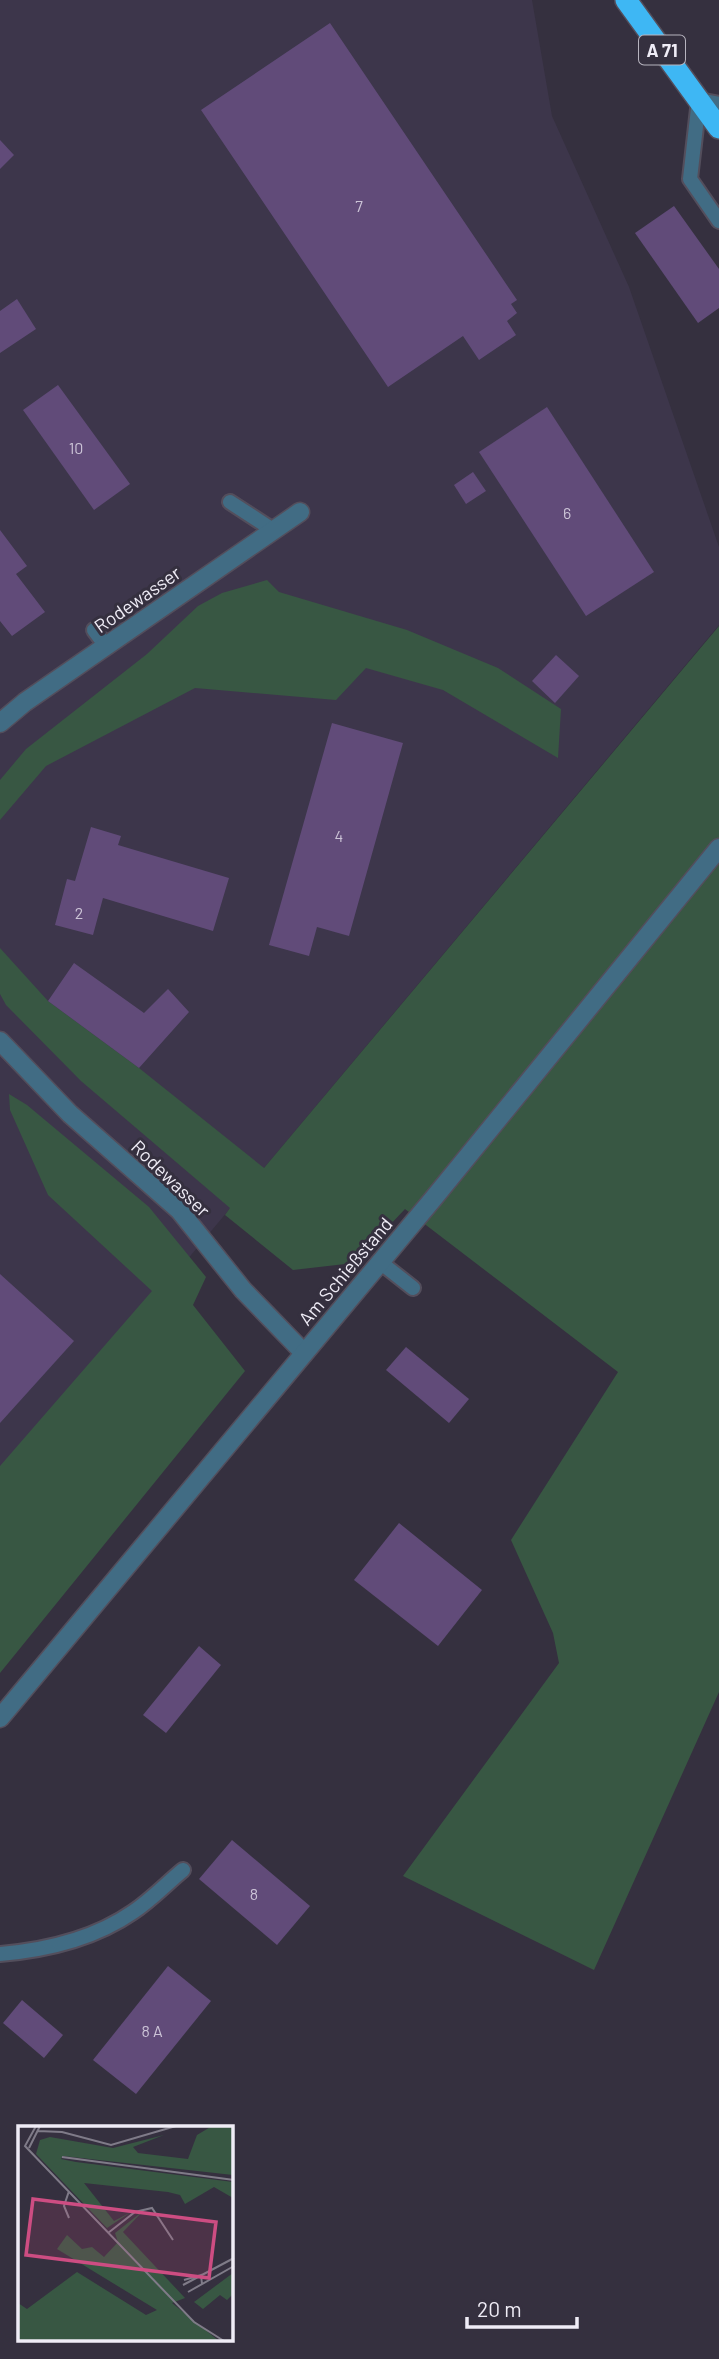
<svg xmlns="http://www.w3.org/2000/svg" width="719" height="2359" font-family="Barlow,sans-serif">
  <rect width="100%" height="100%" fill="#35303f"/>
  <!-- built -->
  <polygon fill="#3d364b" points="0,0 532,0 552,116 629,287 719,547 719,625 0,1483"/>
  <!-- green -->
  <g fill="#385743">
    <polygon points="267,580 279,592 407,630 498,668 561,709 558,758 443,690 366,668 336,700 195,688 46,766 0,820 0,780 26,749 147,654 198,606 222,593"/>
    <polygon points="719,626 719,1692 594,1970 403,1876 559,1663 553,1633 511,1540 618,1372 405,1209 354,1263 293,1270 225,1215 230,1208 81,1081 6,1005 0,994 0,948 48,1001 139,1068 264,1168"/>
    <polygon points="9,1094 27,1105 149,1207 206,1277 193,1305 245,1371 0,1673 0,1466 152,1291 48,1195 10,1110"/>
  </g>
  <!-- building -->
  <g fill="#614b79">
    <polygon points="330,23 517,300 511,304 517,313 507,321 516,335 479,360 463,336 388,387 201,110"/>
    <polygon points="0,140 14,155 0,169"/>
    <polygon points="674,206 719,269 719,308 698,323 635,233"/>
    <polygon points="17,299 36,329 0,353 0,311"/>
    <polygon points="58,385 130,484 94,510 23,410"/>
    <polygon points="547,407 654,572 586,616 479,452"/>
    <polygon points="473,472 486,491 466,504 454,485"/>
    <polygon points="0,530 27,566 16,574 45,612 12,636 0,621"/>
    <polygon points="556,655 579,676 555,703 532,681"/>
    <polygon points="332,723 403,743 349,936 317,927 309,956 269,945"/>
    <polygon points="91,827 121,836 118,845 229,878 213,931 103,898 93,935 55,925 67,879 75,881"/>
    <polygon points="74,963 144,1013 168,989 189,1012 139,1068 48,1001"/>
    <polygon points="0,1274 74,1341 0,1423"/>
    <polygon points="406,1347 469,1399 449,1423 386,1370"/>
    <polygon points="399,1523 482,1590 438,1646 354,1580"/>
    <polygon points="199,1646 221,1665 166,1733 143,1715"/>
    <polygon points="232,1840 310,1906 277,1945 199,1879"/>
    <polygon points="168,1966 211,2001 136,2094 93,2060"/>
    <polygon points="22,2000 63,2035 44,2058 3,2023"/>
  </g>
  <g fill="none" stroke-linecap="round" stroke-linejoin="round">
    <defs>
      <g id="lane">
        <polyline points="719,104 699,100 690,179 719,221"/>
        <polyline points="230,502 273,530"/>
        <polyline points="94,630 106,646"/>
        <polyline points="380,1262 413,1288"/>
        <path d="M0 1954C47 1950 94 1939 133 1912 151 1900 166 1884 183 1870"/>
      </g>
      <g id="street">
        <polyline points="0,723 25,702 300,512"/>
        <polyline points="0,1041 70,1114 179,1210 243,1290 304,1353"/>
        <polyline points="0,1718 433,1199 719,848"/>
      </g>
      <polyline id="highway" points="626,0 719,128"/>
    </defs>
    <!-- lane casing -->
    <use href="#lane" stroke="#534e5c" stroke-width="18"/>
    <!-- street casing -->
    <use href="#street" stroke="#534e5c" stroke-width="21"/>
    <!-- highway casing -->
    <use href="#highway" stroke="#534e5c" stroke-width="24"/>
    <!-- lane -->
    <use href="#lane" stroke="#416c84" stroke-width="14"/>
    <!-- street -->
    <use href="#street" stroke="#416c84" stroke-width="18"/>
    <!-- highway -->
    <use href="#highway" stroke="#3eb7f4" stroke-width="21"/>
  </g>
  <g text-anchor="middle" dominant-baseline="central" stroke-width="6" stroke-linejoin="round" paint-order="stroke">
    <!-- number labels -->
    <g font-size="16" fill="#ccc4d7">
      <text x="359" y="205">7</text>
      <text x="76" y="447">10</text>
      <text x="567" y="512">6</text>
      <text x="339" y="835">4</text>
      <text x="79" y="912">2</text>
      <text x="254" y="1893">8</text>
      <text x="152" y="2030">8 A</text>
    </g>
    <!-- shield labels -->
    <rect fill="#35303f" stroke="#b7b4bf" stroke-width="2" x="639" y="35.5" width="46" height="29" rx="5"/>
    <g font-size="18" font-weight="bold" fill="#efecf6">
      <text x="662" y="50">A 71</text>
    </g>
    <!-- street labels -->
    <g font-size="19" fill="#efecf6" stroke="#35303f">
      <text transform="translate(137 599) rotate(-35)">Rodewasser</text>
      <text transform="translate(171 1178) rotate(44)">Rodewasser</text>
      <text transform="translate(345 1271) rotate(-50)">Am Schießstand</text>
    </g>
  </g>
  <!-- overview -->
  <g transform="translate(18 2126)">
    <rect width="215" height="215" fill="#35303f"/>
    <path d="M194 0H215V49L45 30 43 33 58 36 215 56V72L196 61 167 78 162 69 150 66 66 57 96 95 113 86 89 102 18 28 22 14 32 11 95 22 146 9 115 21 120 27 170 33 179 9ZM125 85 105 106 167 172 154 177 201 215H0V177L9 183 59 146 128 189 139 184 39 123 49 109 64 123 74 121 86 131 100 116 97 107ZM215 147V168L209 174 202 169 185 183 176 176Z" fill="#385743"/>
    <path fill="none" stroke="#7f7b88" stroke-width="2" d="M18 0 7 20 176 196 206 215M20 5 44 6 93 19 158 0M11 22 22 0M44 31 216 54M51 92 46 80 51 65M90 107 117 86 134 82 155 114M166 154 183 149 184 158M165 159 216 132M170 166 216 140"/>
    <path fill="#cd4d82" fill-opacity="0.15" stroke="#cd4d82" stroke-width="3.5" d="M15 73 198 96 191 152 8 129Z"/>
    <rect width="215" height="215" fill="none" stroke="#efecf6" stroke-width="3.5"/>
  </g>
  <!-- scale -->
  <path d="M467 2317v10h110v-10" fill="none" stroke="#efecf6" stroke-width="3.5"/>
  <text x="477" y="2317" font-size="21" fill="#efecf6" stroke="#35303f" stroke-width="5" paint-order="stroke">20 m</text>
</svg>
